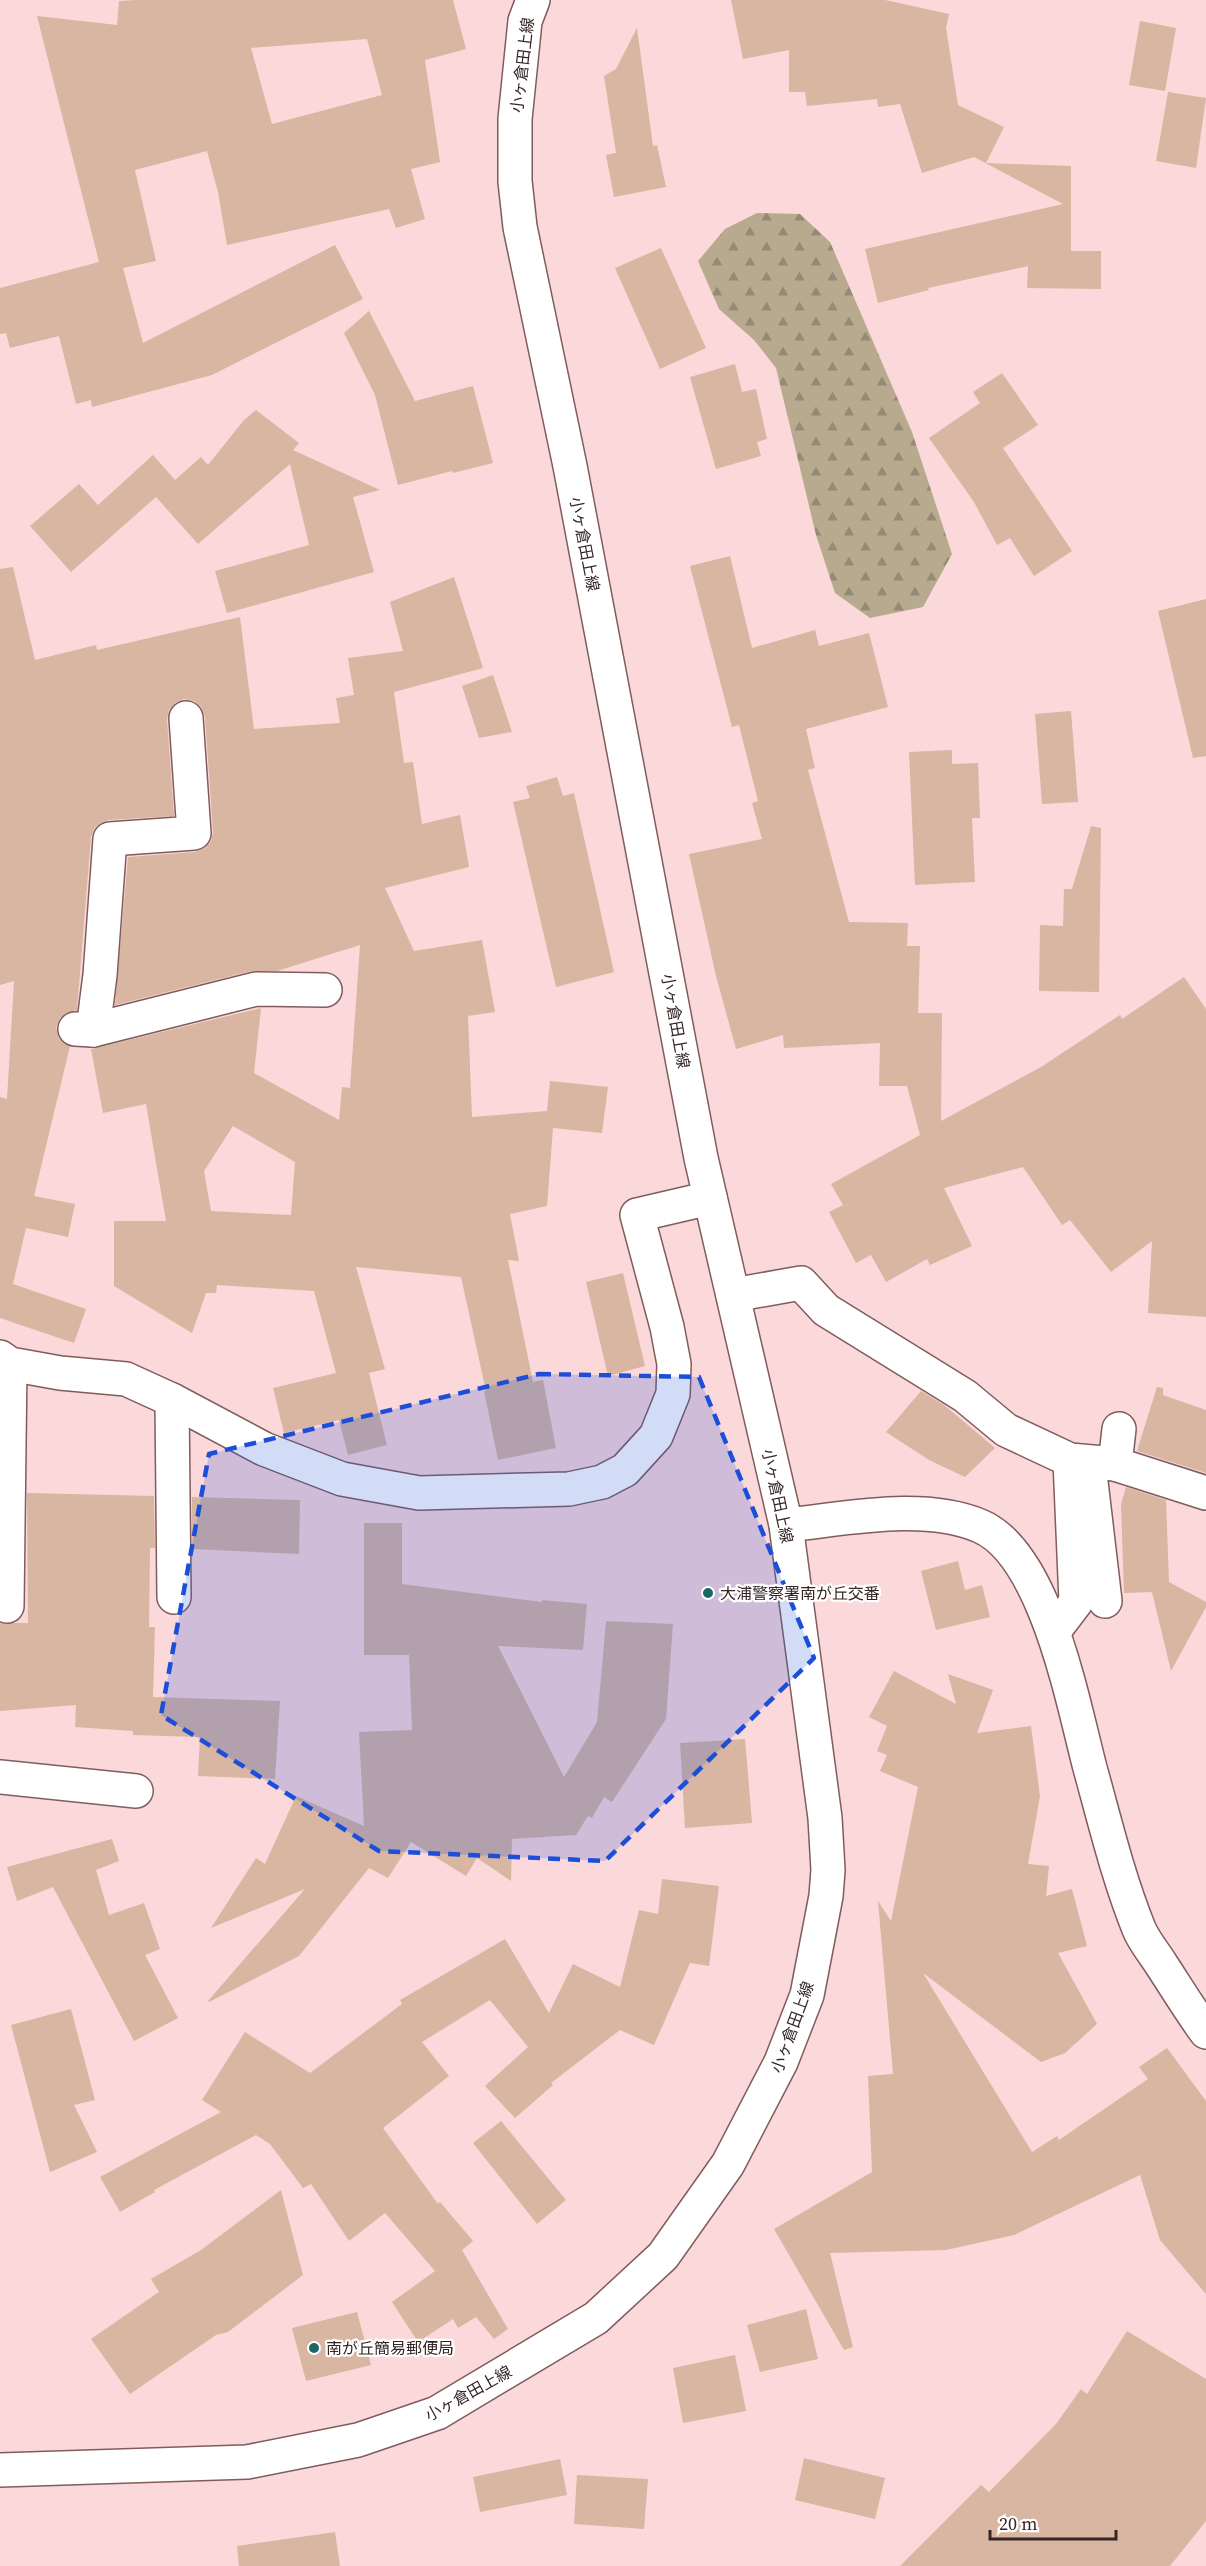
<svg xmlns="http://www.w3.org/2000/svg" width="1206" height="2566" font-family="'Source Serif 4','Noto Sans JP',serif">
  <defs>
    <pattern id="forest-firs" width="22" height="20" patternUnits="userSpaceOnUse" patternTransform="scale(1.5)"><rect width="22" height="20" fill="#b7aa8f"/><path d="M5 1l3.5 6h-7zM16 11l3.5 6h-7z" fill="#968a75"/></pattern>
  </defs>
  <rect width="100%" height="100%" fill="#fbd8d9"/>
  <!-- forest -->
  <polygon fill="url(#forest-firs)" points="757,213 800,214 830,242 912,432 952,554 923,607 870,618 835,593 816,535 776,368 754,340 719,309 698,261 725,229"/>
  <!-- building -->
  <g fill="#d8b6a2" fill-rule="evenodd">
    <path d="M137 0H453L466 49 425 60 440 162 411 169 425 219 396 228 389 209 227 245 218 192 207 151 135 170 156 261 123 268 143 343 335 245 363 299 212 375 92 407 91 400 76 404 59 336 10 348 6 333 0 334V288L99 262 37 16 117 25 119 1ZM367 39 382 95 272 124 251 48Z"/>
    <polygon points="731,0 885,0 949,14 946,28 958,105 1004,127 986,163 1071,166 1071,251 1101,251 1101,289 1027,288 1028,266 928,288 929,290 878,303 865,249 1063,204 974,157 922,173 900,104 878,107 877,99 807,106 805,92 789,92 789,50 743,59"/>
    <polygon points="1140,21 1176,28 1165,91 1129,85"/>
    <polygon points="637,28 653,146 657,145 666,187 614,197 606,155 616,153 604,76 616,69"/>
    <polygon points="1168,92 1206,98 1196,168 1156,161"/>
    <polygon points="661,248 706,348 660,369 615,268"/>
    <polygon points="369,311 415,401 473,386 493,463 453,473 452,471 398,485 375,395 344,333"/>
    <polygon points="735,364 742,392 756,389 767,439 757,442 761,456 716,469 690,377"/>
    <polygon points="1002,373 1038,425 1003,448 1072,551 1034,576 1010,538 997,545 974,502 929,438 980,403 973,392"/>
    <polygon points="256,410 299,443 293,450 380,490 353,497 374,572 227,613 215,571 309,545 290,464 198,544 156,497 71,572 30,526 79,484 98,505 153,455 175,480 201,457 208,465 244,420"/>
    <polygon points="730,556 752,648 815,630 819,646 869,633 888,707 806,729 815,768 808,770 849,922 908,923 907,946 920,946 918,1013 942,1013 941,1121 1041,1067 1120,1015 1122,1019 1184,977 1206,1009 1206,1317 1148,1313 1152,1241 1111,1272 1070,1220 1062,1225 1023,1167 944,1188 972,1246 930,1265 927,1259 886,1282 871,1255 856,1263 829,1212 843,1205 831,1184 920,1135 907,1086 879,1086 880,1043 784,1048 783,1035 736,1049 716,976 689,854 762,839 752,803 758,801 739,725 732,727 690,566"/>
    <path d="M13 567 35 660 96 645 97 650 240 617 254 729 340 723 336 698 354 695 348 658 403 651 390 602 454 577 483 668 394 692 404 763 413 762 422 824 460 815 469 867 385 888 414 951 482 940 495 1012 468 1016 472 1117 547 1111 550 1081 608 1087 602 1133 553 1128 547 1206 510 1214 519 1261 508 1260 533 1382 543 1380 556 1448 498 1460 484 1391H486L461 1277 356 1267 385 1369 369 1373 387 1445 348 1455 339 1420 284 1433 273 1388 336 1373 314 1291 217 1285 216 1293H206L192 1333 114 1286V1221H166L146 1104 103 1113 91 1049 261 1008 254 1073 339 1120 342 1087 350 1088 360 945 277 971H251L115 1005 128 857 195 852 205 848 211 841 213 832 205 717 201 707 194 701 184 699 175 703 169 710 167 719 174 816 108 820 100 823 94 829 91 837 77 1010 66 1013 60 1018 56 1027 59 1038 70 1046 34 1196 75 1204 68 1237 26 1228 13 1284 10 1283 86 1309 74 1343 0 1318V1097L7 1099 14 981 0 985V569ZM233 1126 295 1162 291 1215 211 1211 204 1171Z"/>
    <polygon points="1206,599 1206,756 1193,758 1158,611"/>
    <polygon points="493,675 512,732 479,738 462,686"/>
    <polygon points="1071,711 1078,802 1042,804 1035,714"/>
    <polygon points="952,750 952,764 978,763 980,818 972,818 975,882 915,885 909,752"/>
    <polygon points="557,777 563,796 574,793 614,972 556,987 513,802 530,798 526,786"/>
    <polygon points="1091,826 1101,828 1099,992 1039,991 1040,925 1063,926 1064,889 1072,889"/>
    <polygon points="623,1273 645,1366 608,1376 586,1282"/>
    <polygon points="1157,1387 1163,1388 1163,1395 1206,1410 1206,1473 1137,1451"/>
    <polygon points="921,1391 944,1405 995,1448 965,1477 929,1460 886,1432"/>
    <polygon points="1126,1487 1166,1500 1169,1582 1206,1602 1206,1607 1171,1671 1152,1592 1124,1593 1121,1504"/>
    <polygon points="27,1493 154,1496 155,1548 150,1548 149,1627 155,1627 153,1697 280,1701 275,1779 198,1776 200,1737 133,1735 133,1731 75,1727 76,1705 0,1711 0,1623 28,1623"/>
    <polygon points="192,1497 300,1500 299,1554 192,1549"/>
    <polygon points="364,1523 402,1523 402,1584 542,1602 542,1600 587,1604 583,1650 498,1646 564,1777 597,1722 606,1621 673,1624 666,1719 612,1802 604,1797 592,1818 588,1816 576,1835 512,1839 511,1881 477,1858 466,1876 411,1842 388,1878 369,1868 299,1956 209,2002 208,2001 305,1889 211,1928 256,1858 265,1864 296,1796 364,1826 359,1732 412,1730 409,1655 364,1655"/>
    <polygon points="958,1561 965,1590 982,1585 990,1617 936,1630 921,1571"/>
    <polygon points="894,1671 956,1704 948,1674 993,1690 977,1733 1031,1726 1040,1796 1028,1864 1049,1866 1046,1896 1072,1889 1087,1946 1058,1953 1097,2024 1065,2053 1041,2062 923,1973 1032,2152 1057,2136 1059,2140 1148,2079 1139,2067 1167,2048 1206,2101 1206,2294 1160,2240 1140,2175 1014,2235 946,2250 830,2253 853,2347 844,2350 774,2229 872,2172 868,2076 893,2074 878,1901 891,1921 918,1787 880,1771 887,1755 877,1751 887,1726 869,1717"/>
    <polygon points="745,1739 752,1823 685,1828 680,1743"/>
    <polygon points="112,1839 119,1861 96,1870 109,1915 144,1903 160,1949 145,1955 178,2018 134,2041 53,1887 17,1901 7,1867"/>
    <polygon points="662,1879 719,1886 709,1966 690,1963 654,2045 620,2030 551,2083 553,2085 515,2118 485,2086 528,2047 490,2000 422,2042 449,2076 383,2128 438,2204 440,2202 473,2241 462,2250 508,2329 494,2339 476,2317 458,2328 453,2319 418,2342 392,2302 435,2271 385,2213 349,2241 311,2184 303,2188 270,2144 256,2135 154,2190 155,2192 120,2212 100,2177 221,2112 202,2100 245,2032 310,2073 402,2004 400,2000 505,1939 549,2013 573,1964 620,1987 639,1910 658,1914"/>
    <polygon points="71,2009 95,2100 74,2105 97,2152 50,2172 11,2025"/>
    <polygon points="501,2121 566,2200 537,2224 473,2143"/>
    <polygon points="281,2190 303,2275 228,2332 216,2335 130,2394 91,2339 159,2292 151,2279 201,2250"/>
    <polygon points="806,2309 818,2359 760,2372 747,2325"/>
    <polygon points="357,2312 371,2365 306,2381 292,2328"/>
    <polygon points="1127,2331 1206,2379 1206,2521 1170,2566 900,2566 981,2485 989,2492 1056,2424 1081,2389 1087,2394"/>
    <polygon points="735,2355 746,2411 683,2423 673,2368"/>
    <polygon points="804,2458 885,2478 875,2519 795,2500"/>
    <polygon points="560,2459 567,2495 480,2512 473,2477"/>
    <polygon points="577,2475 648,2479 644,2529 574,2524"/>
    <polygon points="335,2532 340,2566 239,2566 237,2546"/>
  </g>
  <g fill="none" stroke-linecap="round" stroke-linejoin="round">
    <defs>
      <g id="minor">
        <polyline points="75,1029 93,1030 256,989 325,990"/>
        <polyline points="93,1030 100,975 110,839 194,833 186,718"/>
        <polyline points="733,1295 801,1283 826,1310 965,1396 1006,1430 1070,1460 1115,1464 1206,1493"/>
        <polyline points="0,1357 10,1364 60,1373 126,1379 172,1400 264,1449 342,1479 419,1493 569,1489 602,1482 625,1470 656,1436 673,1394 674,1364 667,1327 637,1215 710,1198"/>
        <polyline points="172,1400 174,1597"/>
        <polyline points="1115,1464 1119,1429"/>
        <polyline points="1091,1482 1105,1601"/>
        <polyline points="7,1606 10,1364"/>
        <polyline points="1054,1631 1076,1602 1070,1460"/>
        <polyline points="0,1777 136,1791"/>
      </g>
      <path id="tertiary" d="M786 1525C846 1519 923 1502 980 1526 1046 1554 1073 1704 1090 1768 1105 1822 1118 1877 1139 1929 1144 1941 1154 1953 1161 1964 1176 1987 1190 2010 1206 2032"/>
      <polyline id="secondary" points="0,2470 247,2462 358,2440 437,2413 596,2318 663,2256 728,2164 781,2062 807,1995 826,1896 828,1870 825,1818 786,1525 701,1158 570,466 520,227 515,181 515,119 525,21 533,0"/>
    </defs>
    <!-- minor casing -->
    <use href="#minor" stroke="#805c5c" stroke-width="36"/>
    <!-- tertiary casing -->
    <use href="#tertiary" stroke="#805c5c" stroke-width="36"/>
    <!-- secondary casing -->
    <use href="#secondary" stroke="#805c5c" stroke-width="36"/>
    <!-- minor -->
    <use href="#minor" stroke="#fff" stroke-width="33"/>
    <!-- tertiary -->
    <use href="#tertiary" stroke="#fff" stroke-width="33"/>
    <!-- secondary -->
    <use href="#secondary" stroke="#fff" stroke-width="33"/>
  </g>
  <!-- marked area -->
  <path fill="#1d4ed8" fill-opacity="0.2" stroke="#1d4ed8" stroke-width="4.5" stroke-dasharray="12 8" stroke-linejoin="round" d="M539 1374 699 1377 814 1658 605 1861 379 1851 161 1715 209 1454Z"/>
  <!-- markers -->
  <g fill="#1a6764" stroke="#fff" stroke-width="2">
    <circle cx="708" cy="1593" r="6"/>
    <circle cx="314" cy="2348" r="6"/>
  </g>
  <g text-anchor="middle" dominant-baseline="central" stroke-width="4.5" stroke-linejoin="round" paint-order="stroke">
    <!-- street labels -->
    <g font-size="16" fill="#352626" stroke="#fff">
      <text transform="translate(522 65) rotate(-83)">小ヶ倉田上線</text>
      <text transform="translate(585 544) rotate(79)">小ヶ倉田上線</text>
      <text transform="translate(676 1021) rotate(80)">小ヶ倉田上線</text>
      <text transform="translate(778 1496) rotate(78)">小ヶ倉田上線</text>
      <text transform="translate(792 2027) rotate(-70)">小ヶ倉田上線</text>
      <text transform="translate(468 2393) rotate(-29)">小ヶ倉田上線</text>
    </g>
    <!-- poi labels -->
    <g font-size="16" fill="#352626" stroke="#fff" text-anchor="start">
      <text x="720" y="1593">大浦警察署南が丘交番</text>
      <text x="326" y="2348">南が丘簡易郵便局</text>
    </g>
  </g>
  <!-- scale -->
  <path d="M990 2530v9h126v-9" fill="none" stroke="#352626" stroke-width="3"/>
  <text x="999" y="2530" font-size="18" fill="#352626" stroke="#ffffff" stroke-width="4.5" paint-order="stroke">20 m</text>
</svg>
